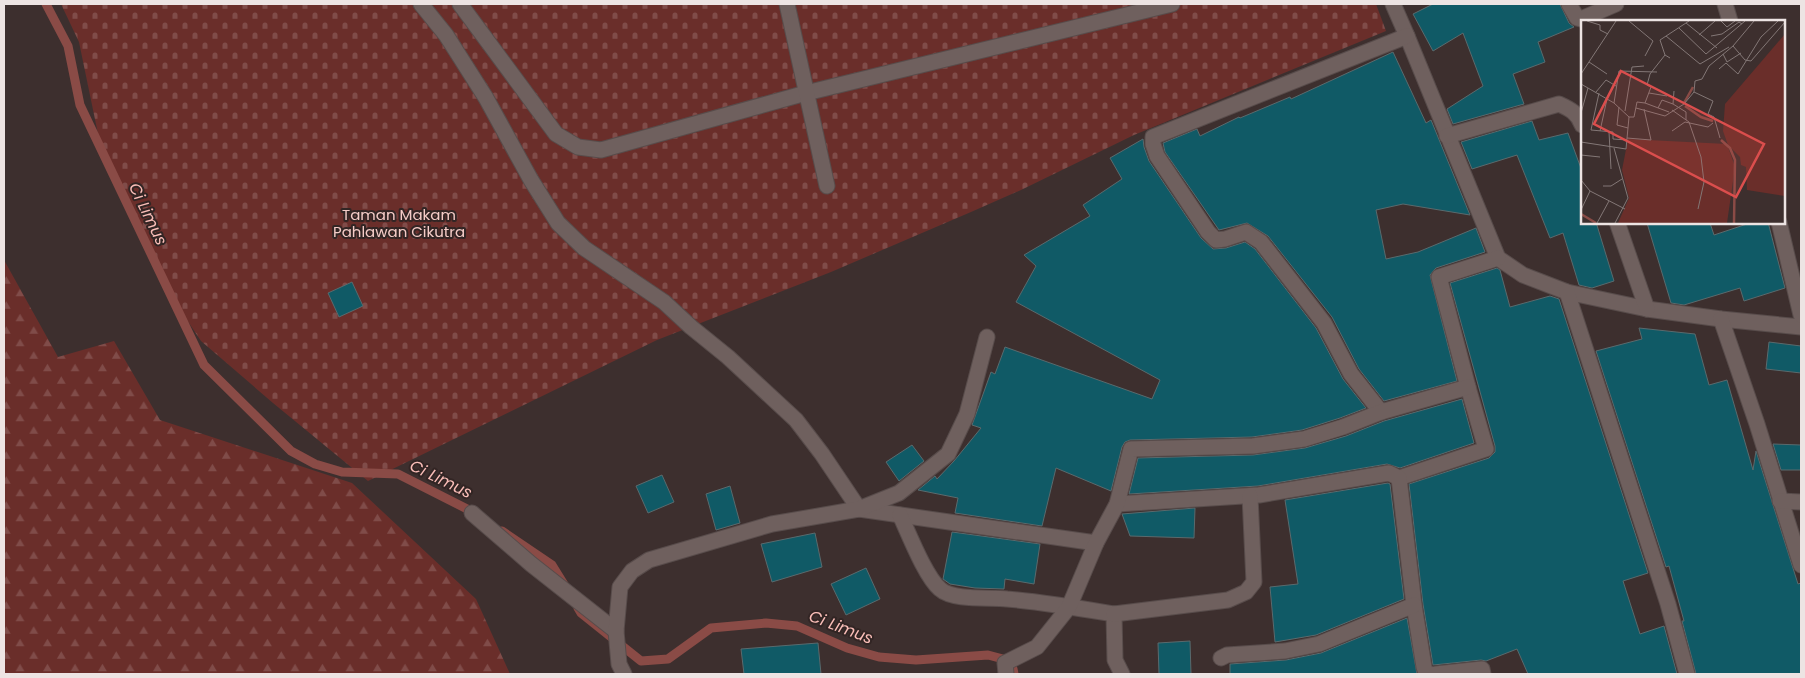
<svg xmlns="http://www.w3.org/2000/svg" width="1805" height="678" font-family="Poppins,sans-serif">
  <defs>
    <pattern id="forest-firs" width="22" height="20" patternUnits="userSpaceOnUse" patternTransform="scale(1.25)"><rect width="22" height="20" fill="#6a2e2a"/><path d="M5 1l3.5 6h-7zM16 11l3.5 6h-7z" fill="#804c49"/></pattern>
    <pattern id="cemetery-stones" width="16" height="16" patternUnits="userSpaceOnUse" patternTransform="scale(1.25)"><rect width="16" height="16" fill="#6a2e2a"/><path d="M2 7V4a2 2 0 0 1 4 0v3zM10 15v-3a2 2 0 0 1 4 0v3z" fill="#804c49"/></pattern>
  </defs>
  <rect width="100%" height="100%" fill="#3d2f2e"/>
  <!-- forest -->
  <polygon fill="url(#forest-firs)" points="4,260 58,357 114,341 160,420 352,483 476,599 510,674 4,674"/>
  <!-- cemetery -->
  <polygon fill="url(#cemetery-stones)" points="61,4 1376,4 1386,31 1134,135 1021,190 971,212 831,272 657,340 368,481 273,403 201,341 171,296 103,158 79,42"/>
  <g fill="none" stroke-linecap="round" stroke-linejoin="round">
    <!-- stream -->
    <g stroke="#8a4b46" stroke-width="9">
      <polyline points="46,4 68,46 80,105 204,365 291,451 315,464 342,472 398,474 477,514"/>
      <polyline points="502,531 552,565 565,586"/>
      <polyline points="578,608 581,613 641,661 668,659 711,628 766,623 797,626 847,648 879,657 916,660 988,655 1003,659 1013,669 1014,674"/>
    </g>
  </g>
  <!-- building -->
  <g fill="#105a66" stroke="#5a6a6d">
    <polygon points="1433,4 1560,4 1569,23 1574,27 1538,42 1545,62 1513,74 1524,104 1453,124 1447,109 1483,86 1463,33 1433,51 1413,14"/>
    <polygon points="1393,52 1426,123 1431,120 1470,215 1403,204 1376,210 1386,259 1418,252 1476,228 1485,252 1436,268 1430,275 1457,381 1384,401 1359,369 1332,317 1268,236 1247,223 1219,230 1165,152 1163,143 1197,129 1200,136 1239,117 1240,118 1290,97 1291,99"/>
    <polygon points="1532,121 1539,140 1568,133 1582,171 1582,222 1596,222 1614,281 1592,288 1579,285 1563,233 1550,238 1517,155 1472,169 1461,142"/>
    <polygon points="1143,139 1144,147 1149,161 1201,238 1213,249 1226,248 1245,242 1255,249 1316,328 1343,379 1366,408 1340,418 1302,430 1252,437 1130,440 1125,442 1122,447 1111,491 1056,468 1042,526 955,513 958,498 918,490 935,476 937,479 954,461 981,428 972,425 991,372 995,374 1005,347 1152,399 1160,380 1016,302 1036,266 1024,255 1090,216 1083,205 1122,179 1110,158"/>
    <polygon points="1753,222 1768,222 1785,288 1744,301 1740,288 1684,305 1671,303 1647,223 1710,223 1714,235"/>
    <polygon points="1497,268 1500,270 1510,307 1550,296 1559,299 1648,573 1623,581 1640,634 1664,626 1677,674 1528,674 1517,649 1486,661 1481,660 1433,665 1423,604 1409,484 1489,458 1495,452 1495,446 1450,283"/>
    <polygon points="352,282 363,306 339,317 328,293"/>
    <polygon points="1639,328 1695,334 1709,385 1727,380 1753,470 1756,451 1798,584 1801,583 1801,674 1696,674 1682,621 1684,621 1669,566 1666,567 1596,351 1642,339"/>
    <polygon points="1769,342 1801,346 1801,373 1766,369"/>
    <polygon points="1462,399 1474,443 1400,468 1387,464 1258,486 1129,494 1138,458 1253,455 1305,448 1346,436 1384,421"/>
    <polygon points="1773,444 1801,445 1801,470 1781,470"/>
    <polygon points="912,445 924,461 899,481 886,462"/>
    <polygon points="662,475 674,502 648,513 636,486"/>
    <polygon points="1388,483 1390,484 1404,599 1316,635 1275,642 1270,587 1298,584 1285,500"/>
    <polygon points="730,486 740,523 716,530 706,494"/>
    <polygon points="1195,508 1194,538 1130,536 1122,514"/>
    <polygon points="952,532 1040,544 1034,584 1005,579 1004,589 975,588 950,584 943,579"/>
    <polygon points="815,533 822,567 772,582 761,544"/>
    <polygon points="866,568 880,599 846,615 831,584"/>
    <polygon points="1407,618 1417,674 1230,674 1230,664 1286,660 1321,653"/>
    <polygon points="1190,641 1191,674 1159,674 1158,643"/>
    <polygon points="818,643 821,674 744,674 741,649"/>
  </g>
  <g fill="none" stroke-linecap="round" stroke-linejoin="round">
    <defs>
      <g id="minor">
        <polyline points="421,4 446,35 486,98 531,180 558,223 584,248 664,302 691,327 728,357 796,420 822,454 859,509 1096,543"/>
        <polyline points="460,4 556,134 578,147 601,150 806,93 1172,4"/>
        <polyline points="787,4 827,186"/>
        <polyline points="1393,4 1407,36 1498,258 1523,275 1567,292 1647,309 1721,319 1801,327"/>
        <polyline points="1569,4 1577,18 1581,19 1616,4"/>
        <polyline points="1725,4 1730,21"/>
        <path d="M1447 136 1559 104C1570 109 1578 113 1582 125"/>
        <polyline points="1617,222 1647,309"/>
        <polyline points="1779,222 1801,315"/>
        <polyline points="1567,292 1668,604 1687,674"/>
        <polyline points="1721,319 1757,424 1801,565"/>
        <polyline points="1381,412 1351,374 1324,323 1261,242 1246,232 1225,239 1216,240 1208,232 1157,156 1153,144 1153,137 1407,36"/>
        <polyline points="1399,478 1486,449 1468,387 1439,277 1498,258"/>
        <polyline points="1780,501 1801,502"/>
        <polyline points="1117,504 1259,495 1389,473 1399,478 1414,605 1424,667 1426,673 1431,674"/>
        <polyline points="472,513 531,564 616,631"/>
        <path d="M900 515C909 534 925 576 940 589 953 601 990 597 1007 599 1043 602 1078 608 1114 614L1115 660 1122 674"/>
        <polyline points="1114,614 1228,600 1246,592 1254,582 1250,496"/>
        <polyline points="1221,658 1227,655 1285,651 1319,644 1414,605"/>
        <polyline points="624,674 619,664 616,631 620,587 632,571 649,560 772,524 859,509 899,493 948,454 967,414 987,337"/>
        <polyline points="1006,674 1005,663 1037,647 1069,607 1096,543 1117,504 1131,449 1253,446 1304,439 1343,427 1381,412 1468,387"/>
        <polyline points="1436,674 1482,669 1483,674"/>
      </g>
    </defs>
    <!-- minor casing -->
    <use href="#minor" stroke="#584c4b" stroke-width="17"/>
    <!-- minor -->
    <use href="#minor" stroke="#6f605e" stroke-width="15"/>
  </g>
  <g text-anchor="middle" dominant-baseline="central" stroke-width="4" stroke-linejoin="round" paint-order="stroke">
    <!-- park labels -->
    <g font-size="15" fill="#f5ccc7" stroke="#322524">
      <text x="399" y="214">Taman Makam<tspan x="399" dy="17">Pahlawan Cikutra</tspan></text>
    </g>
    <!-- water labels -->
    <g font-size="16" font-style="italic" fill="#fabeb8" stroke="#322524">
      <text transform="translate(148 214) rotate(64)">Ci Limus</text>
      <text transform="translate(441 479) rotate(26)">Ci Limus</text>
      <text transform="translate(841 627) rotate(21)">Ci Limus</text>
    </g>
  </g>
  <!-- overview -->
  <g transform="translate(1581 20)">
    <rect width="204" height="204" fill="#3d2f2e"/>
    <path d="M204 14V176L166 170 165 147 160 145 159 137 147 125 142 111 144 84Z" fill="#6a2e2a"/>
    <path d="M47 119 146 124 154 147 146 203H37L48 178 41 150Z" fill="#6a2e2a"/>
    <path fill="none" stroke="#8a4b46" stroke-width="2.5" d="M103 83 112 67M104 86 120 97 132 101M140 120 149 128 154 140 153 203M0 194 15 203"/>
    <path fill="none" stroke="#837776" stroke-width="1" d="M6 1 19 5V10L27 14M48 1 72 21 64 36M140 1 146 7 154 1M105 3 136 28M98 8 125 34 164 1M118 15 134 1M85 16 119 44 148 27M130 16 141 14 158 2 161 4M152 26 164 40 170 41 204 2M142 34 146 42 160 33M84 35 69 54 66 65 70 67 64 83 88 92M89 38 84 35 79 20 108 1M8 42 26 54M138 49 145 43 157 54 180 17 197 1M0 54 35 1M0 64 33 83 48 97 45 129 0 122M93 71 92 84 105 92V100M15 72 25 60 35 66M113 72 132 81 127 94 133 97 139 118M18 73 10 110 32 112V119L46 120M68 73 86 76M33 83 38 51 76 52M38 87 36 105 47 108M55 88 84 96 103 84 113 72 114 61 121 59 128 46 152 26 173 1M77 88 81 80 92 84M91 90 108 102 120 137 123 162 117 189M44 91 51 47 63 46M0 93 7 68M48 97H53L56 82 64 83M19 111 26 79M91 111 104 102 127 107 132 103M28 112 30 149M46 118 70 120 63 89M33 128 47 178 34 203M0 135 19 137M0 160 9 171 44 189M22 166H30L41 159M0 190 9 171M16 203 28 181"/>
    <path fill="#db4e4d" fill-opacity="0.15" stroke="#db4e4d" stroke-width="2.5" d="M40 51 183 124 155 177 13 104Z"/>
    <rect width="204" height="204" fill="none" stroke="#ede4e3" stroke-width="2.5"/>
  </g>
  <!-- border -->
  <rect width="1805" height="678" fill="none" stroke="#ede4e3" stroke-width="10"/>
</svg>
